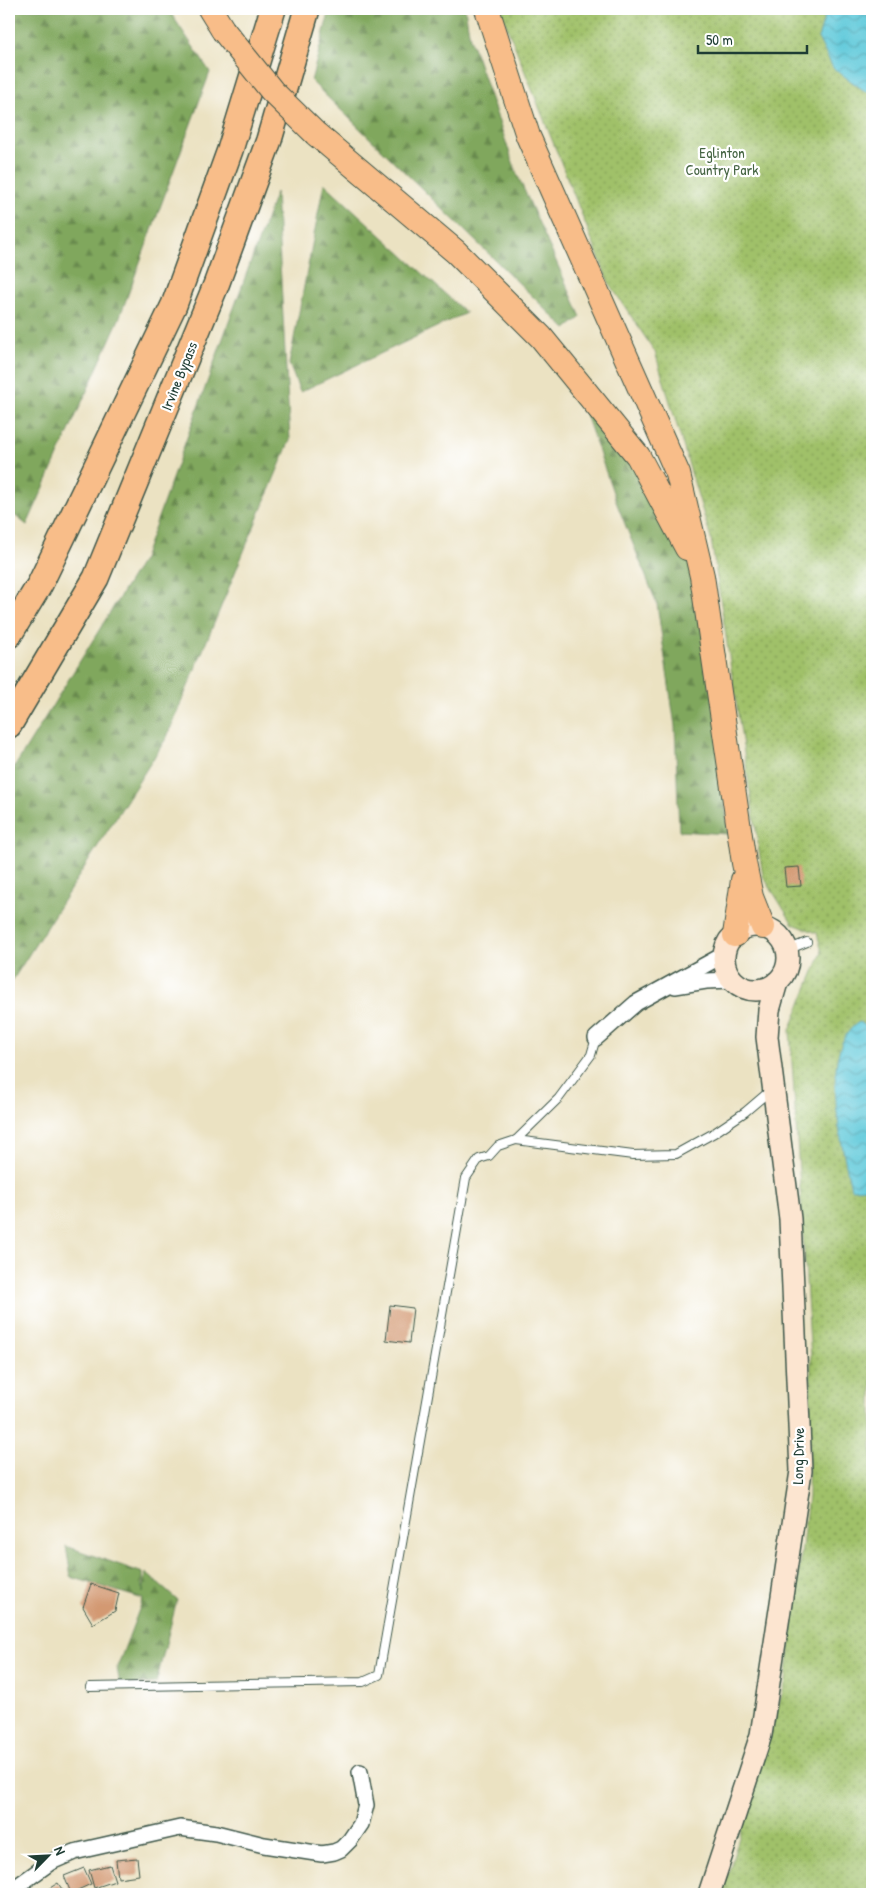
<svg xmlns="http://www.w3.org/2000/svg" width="881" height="1903" font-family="'Patrick Hand',sans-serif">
  <defs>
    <pattern id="forest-firs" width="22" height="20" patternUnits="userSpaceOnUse" patternTransform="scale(1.25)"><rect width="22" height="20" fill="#80a75d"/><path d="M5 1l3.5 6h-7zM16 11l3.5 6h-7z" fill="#68894e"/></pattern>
    <pattern id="park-dots" width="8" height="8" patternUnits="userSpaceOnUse" patternTransform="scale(1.25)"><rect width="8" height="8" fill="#a0c169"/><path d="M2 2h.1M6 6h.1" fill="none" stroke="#829e57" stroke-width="1.8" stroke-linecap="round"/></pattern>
    <pattern id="water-waves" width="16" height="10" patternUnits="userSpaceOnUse" patternTransform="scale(1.25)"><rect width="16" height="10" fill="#5fc9da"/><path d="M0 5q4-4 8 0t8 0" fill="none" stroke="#4ea4b2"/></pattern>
  </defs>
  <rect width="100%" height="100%" fill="#fff"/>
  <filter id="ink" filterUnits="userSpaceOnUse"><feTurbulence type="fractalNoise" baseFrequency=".02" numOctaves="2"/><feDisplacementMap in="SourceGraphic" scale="10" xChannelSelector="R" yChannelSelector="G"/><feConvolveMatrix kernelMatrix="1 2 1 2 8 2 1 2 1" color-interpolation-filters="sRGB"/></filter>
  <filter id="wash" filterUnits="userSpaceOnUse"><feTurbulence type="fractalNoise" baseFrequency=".0096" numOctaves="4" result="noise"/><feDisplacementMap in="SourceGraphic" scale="20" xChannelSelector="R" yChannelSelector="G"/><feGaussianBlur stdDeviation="1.12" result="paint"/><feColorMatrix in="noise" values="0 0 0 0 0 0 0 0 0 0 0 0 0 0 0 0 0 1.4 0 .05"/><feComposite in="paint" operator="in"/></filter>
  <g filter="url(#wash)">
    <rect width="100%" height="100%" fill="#ebe2c2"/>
    <!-- forest -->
    <g fill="url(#forest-firs)" stroke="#507248">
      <polygon points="9,9 168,9 210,72 119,319 27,525 9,511"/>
      <polygon points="330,9 465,9 470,38 517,174 581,317 566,329 311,81"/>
      <polygon points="324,183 466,313 300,392 289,364"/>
      <polygon points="276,192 290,440 167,737 9,986 9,776 143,559"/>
      <polygon points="584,409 600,409 679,534 707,613 728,834 679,831 675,726 657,604 617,504"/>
      <polygon points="66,1546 143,1573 143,1593 146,1573 177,1600 156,1683 120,1685 117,1668 143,1599 71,1577"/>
    </g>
    <!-- park -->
    <polygon fill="url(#park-dots)" stroke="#607f4e" points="500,9 872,9 872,1894 722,1894 786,1681 808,1497 811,1359 790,1030 822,952 817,933 793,924 763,876 711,539 655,352 609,283"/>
    <!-- water -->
    <g fill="url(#water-waves)" stroke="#3f8387">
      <polygon points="827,9 872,9 872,90 866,92 833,68 818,38"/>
      <path d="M859 1022 870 1028 871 1188 851 1189C843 1147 816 1049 859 1022Z"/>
    </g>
    <g id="blocks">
      <!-- building -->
      <g fill="#d39972">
        <polygon points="799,867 801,886 786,887 784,868"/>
        <polygon points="390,1305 413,1308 409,1343 386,1340"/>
        <polygon points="91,1584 119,1593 115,1611 93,1624 83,1607"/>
        <polygon points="137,1858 139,1875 118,1878 116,1860"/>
        <polygon points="110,1865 115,1881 94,1888 89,1870"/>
        <polygon points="84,1868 91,1884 71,1893 64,1876"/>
        <polygon points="58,1883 65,1894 40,1894"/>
      </g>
    </g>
  </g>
  <g filter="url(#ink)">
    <use href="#blocks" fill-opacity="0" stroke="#3e5649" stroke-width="1"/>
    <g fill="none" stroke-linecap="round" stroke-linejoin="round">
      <defs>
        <g id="service">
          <polyline points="787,950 807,942"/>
          <polyline points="516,1140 633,1155 676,1154 714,1133 745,1112 772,1089"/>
          <polyline points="90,1687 363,1682 379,1675 466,1178 479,1159 489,1156 498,1146 516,1140 559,1098 591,1055 596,1038"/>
        </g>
        <g id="minor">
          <polyline points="675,986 706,981 733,980"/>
          <polyline points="596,1038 636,1003 725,954"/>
          <polyline points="9,1892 51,1862 74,1852 180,1828 216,1833 264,1845 322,1854 334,1852 341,1849 350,1840 361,1824 366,1805 360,1772"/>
        </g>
        <g id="secondary">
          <circle cx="756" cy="958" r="32"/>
          <polyline points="709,1894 761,1735 801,1471 790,1219 767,1037 769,1010 777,982"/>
        </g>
        <g id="primary">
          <polyline points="210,9 223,30"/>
          <polyline points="487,9 528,136 678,474 702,576 744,863 751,897 763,927"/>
          <polyline points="316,134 456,252 541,337 638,456 687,548"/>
          <polyline points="735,935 743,880"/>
        </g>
        <g id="trunk">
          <polyline points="9,635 40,584 174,305 230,150 273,9"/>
          <polyline points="9,725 96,578 216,285 269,140 307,9"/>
        </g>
      </defs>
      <!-- service casing -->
      <use href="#service" stroke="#3e5649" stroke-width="10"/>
      <!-- minor casing -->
      <use href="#minor" stroke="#3e5649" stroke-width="18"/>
      <!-- secondary casing -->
      <use href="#secondary" stroke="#3e5649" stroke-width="24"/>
      <!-- primary casing -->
      <use href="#primary" stroke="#3e5649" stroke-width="26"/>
      <!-- trunk casing -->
      <use href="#trunk" stroke="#3e5649" stroke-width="28"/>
      <!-- service -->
      <use href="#service" stroke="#fff" stroke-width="8"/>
      <!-- minor -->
      <use href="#minor" stroke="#fff" stroke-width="15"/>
      <!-- secondary -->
      <use href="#secondary" stroke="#fce5d0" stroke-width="21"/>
      <!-- primary -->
      <use href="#primary" stroke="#f8bd89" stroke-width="24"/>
      <!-- trunk -->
      <use href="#trunk" stroke="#f8bd89" stroke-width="25"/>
      <defs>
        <polyline id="primary-bridge" points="223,30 272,91 316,134"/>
      </defs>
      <!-- primary-bridge casing -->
      <use href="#primary-bridge" stroke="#3e5649" stroke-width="26" stroke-linecap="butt"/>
      <!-- primary-bridge -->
      <use href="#primary-bridge" stroke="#f8bd89" stroke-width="24"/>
    </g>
  </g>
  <g text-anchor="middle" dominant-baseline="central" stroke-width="4.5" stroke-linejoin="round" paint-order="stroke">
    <!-- park labels -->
    <g font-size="15" fill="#466544" stroke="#fff">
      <text x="722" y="152">Eglinton<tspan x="722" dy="17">Country Park</tspan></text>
    </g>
    <!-- street labels -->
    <g font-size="15" fill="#1f3d34" stroke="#fff">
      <text transform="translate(179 376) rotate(-68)">Irvine Bypass</text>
      <text transform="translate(798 1456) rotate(-89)">Long Drive</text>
    </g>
  </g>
  <!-- margin -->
  <rect width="881" height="1903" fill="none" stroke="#fff" stroke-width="30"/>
  <!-- north arrow -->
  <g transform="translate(48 1856) rotate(66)" stroke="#ffffff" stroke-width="4" paint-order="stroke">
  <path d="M0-4L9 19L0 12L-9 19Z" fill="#1f3d34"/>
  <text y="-8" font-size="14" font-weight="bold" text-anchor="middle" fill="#1f3d34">N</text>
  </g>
  <!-- scale -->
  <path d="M698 45v8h109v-8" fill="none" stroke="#1f3d34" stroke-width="2.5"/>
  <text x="706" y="45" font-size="15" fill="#1f3d34" stroke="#ffffff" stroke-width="4" paint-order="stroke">50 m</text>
</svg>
